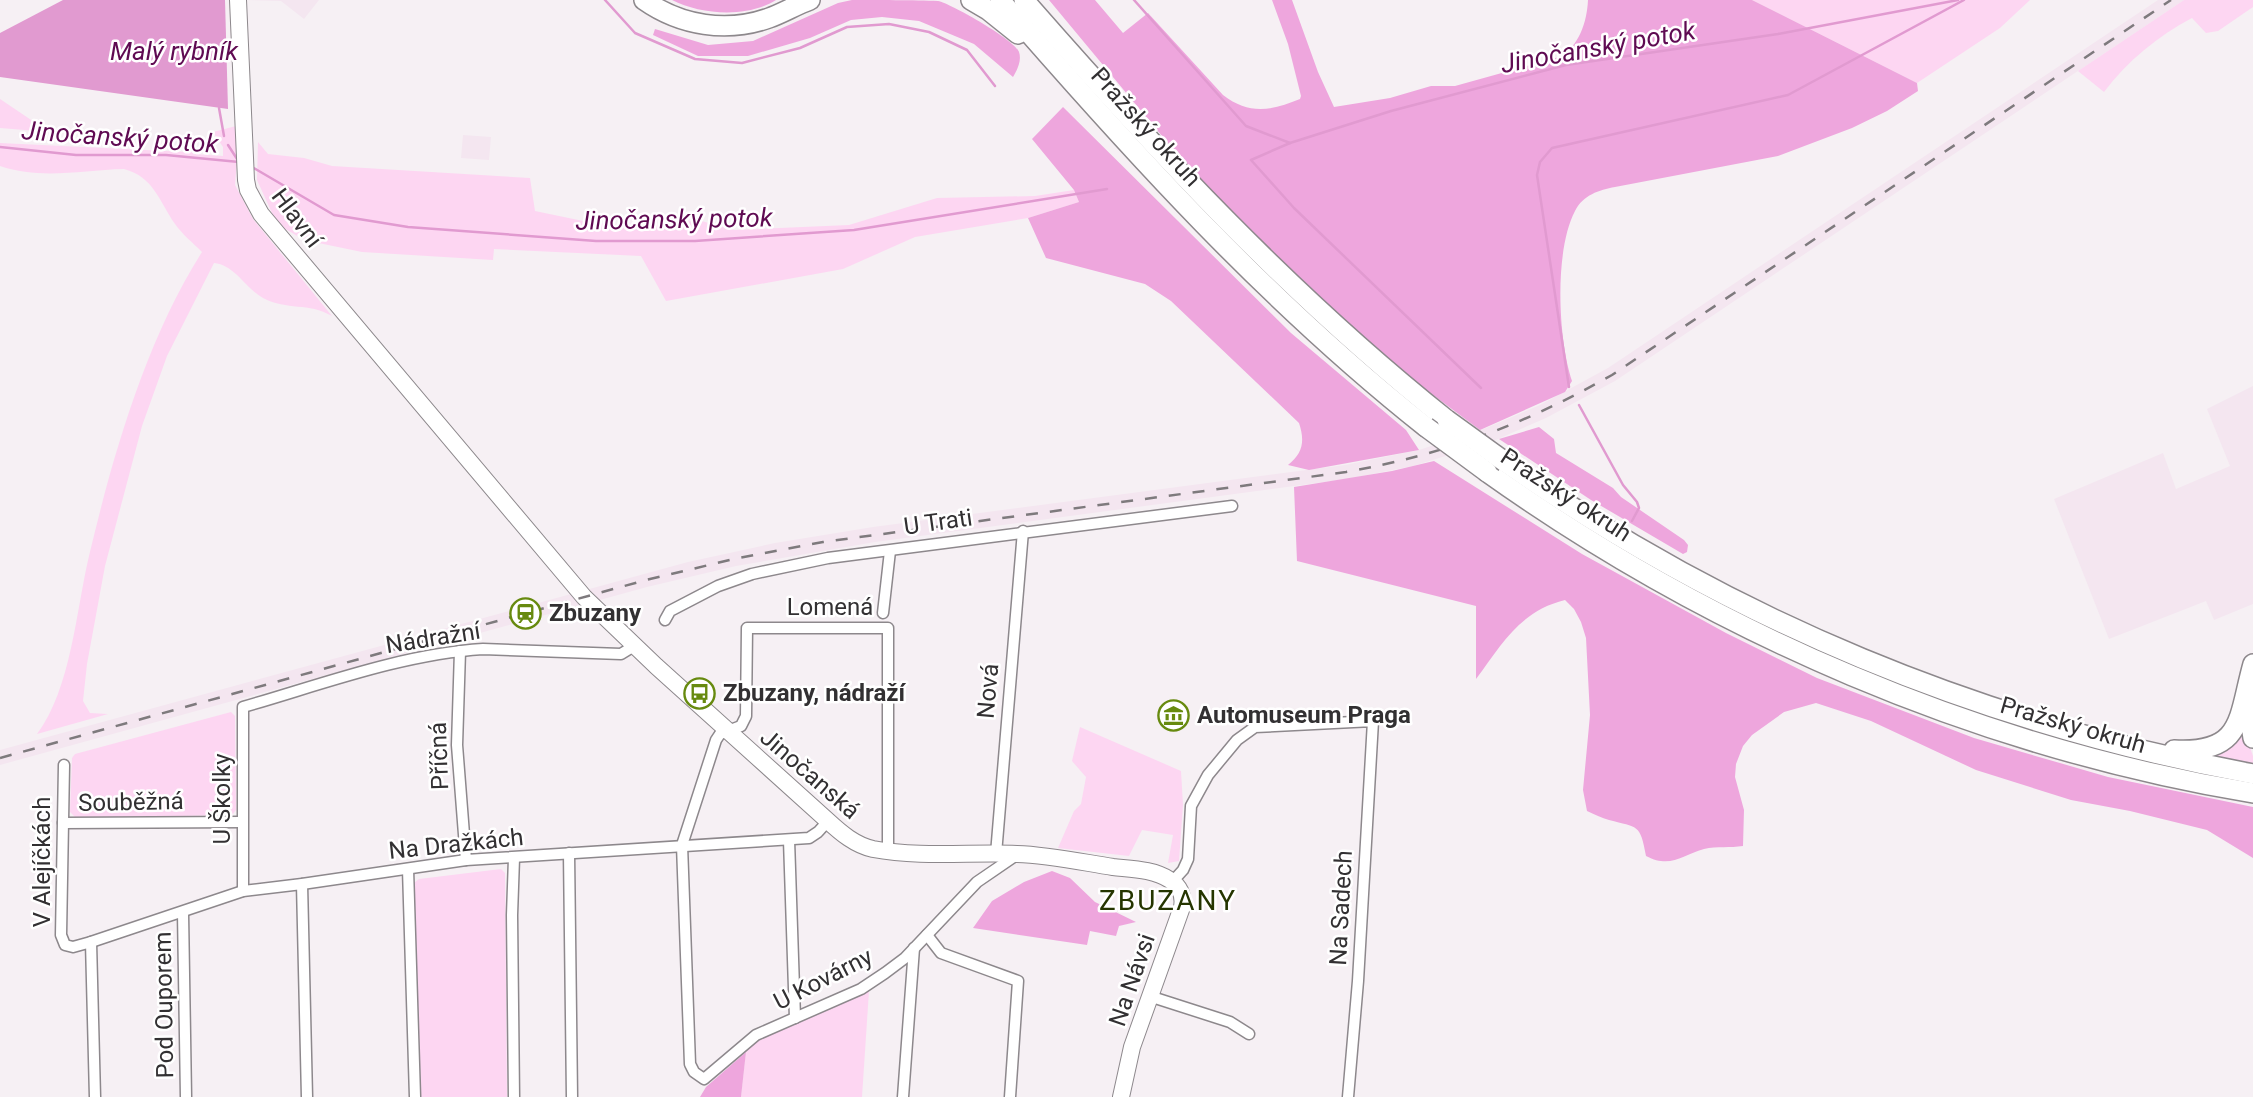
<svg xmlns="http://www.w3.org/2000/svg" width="2253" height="1097" font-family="Roboto,sans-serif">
  <rect width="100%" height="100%" fill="#f6f0f4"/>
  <!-- built -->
  <g fill="#f4e6f0">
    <polygon points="245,0 319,0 304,19 281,1"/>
    <polygon points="2158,0 2184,0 1615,381 1546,418 1491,442 1413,466 1347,479 875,542 736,566 647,587 0,765 0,750 688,562 775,543 873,527 1345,465 1419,450 1486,428 1540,405 1608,368"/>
    <polygon points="463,135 491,137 489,160 461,158"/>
    <polygon points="2253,386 2253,604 2214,620 2206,601 2109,639 2054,499 2163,453 2176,489 2230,466 2207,409"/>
  </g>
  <!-- green -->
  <g fill="#fdd6f2">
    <polygon points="1752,0 2030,0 2000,28 1917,83"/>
    <path d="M2184 0H2253V7L2218 31 2206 33 2192 18C2158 36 2127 61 2104 92L2078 71Z"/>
    <polygon points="0,99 49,132 0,128"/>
    <path d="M236 126 238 147 235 185 253 219 332 316C308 302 288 311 263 298 245 288 235 265 214 263L167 356 142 426 105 566 87 664 83 701 90 713 108 714 37 734C71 689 76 611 89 556 113 455 146 340 202 252 193 243 182 234 175 224 159 201 154 177 124 169 82 170 41 180 0 166V143L187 152 188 134 193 133V154L223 156V147L213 132Z"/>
    <polygon points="258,142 268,154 304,158 332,166 530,178 535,211 588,222 643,227 698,220 734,230 849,225 937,198 1035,196 1074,190 1079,202 1028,218 915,237 843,269 666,301 641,256 494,249 493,260 362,252 304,240 277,224 257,180"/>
    <polygon points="231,712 235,716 236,810 232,815 76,818 70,812 72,758 75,754"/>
    <polygon points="1080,727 1181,771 1183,805 1179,861 1168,863 1173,835 1142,830 1129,856 1058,848 1074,811 1081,804 1086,777 1072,761"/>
    <polygon points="2243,727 2253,756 2253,764 2213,756"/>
    <polygon points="501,869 505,873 507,1097 421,1097 414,883 419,879"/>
    <polygon points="869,991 862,1097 741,1097 746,1052 754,1041"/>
  </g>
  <!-- forest -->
  <g fill="#eea6dd">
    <path d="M672 0H776C748 18 701 15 672 0Z"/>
    <path d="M852 0C876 0 915 0 938 1 952 4 1015 40 1019 52 1022 61 1017 70 1013 77L974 44 919 21 882 17 851 20 810 38 748 56H698L653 35 655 29 708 45 753 41 838 3Z"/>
    <path d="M1049 0H1095L1123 33 1148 13 1223 95C1249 115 1271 111 1300 99L1301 96 1288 44 1272 0H1292L1318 72 1334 107 1390 98 1431 86H1455L1559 57C1579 47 1587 22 1588 0H1752L1917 83 1918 91 1887 111 1852 128 1778 156 1615 187C1599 190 1583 195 1575 211 1554 251 1558 339 1572 381L1565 392 1480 430 1343 328 1196 177Z"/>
    <path d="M1063 107 1291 333 1406 430 1419 450 1309 470 1288 465C1303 453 1305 441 1299 423L1171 301 1145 284 1046 258 1028 218 1079 202 1074 190 1032 139Z"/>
    <polygon points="1539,427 1554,439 1556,453 1613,488 1621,497 1684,540 1688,545 1687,552 1683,554 1591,500 1499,439"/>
    <path d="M1434 461 1582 554 1726 633 1817 678 1974 738 2108 777 2253 807V858L2207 830 2130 811 2071 800 1976 770 1871 721 1816 703 1784 712 1752 735 1743 746 1736 764 1735 777 1744 810 1743 846C1730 848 1717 846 1704 849 1682 855 1671 869 1646 856 1640 823 1638 828 1609 820 1602 818 1594 814 1587 811L1583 790 1590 715 1586 638 1581 622 1574 609 1565 600C1520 611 1502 644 1476 679V606L1297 561 1294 487 1392 471Z"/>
    <polygon points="1052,871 1070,878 1095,902 1136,922 1119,926 1116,936 1090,931 1087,945 973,928 992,901 1024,882"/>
    <polygon points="746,1052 741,1097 700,1097 706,1087"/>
  </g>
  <!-- water -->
  <polygon fill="#e19ad0" points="63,0 225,0 228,109 0,77 0,33"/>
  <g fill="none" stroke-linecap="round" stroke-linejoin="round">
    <!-- stream -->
    <g stroke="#e19ad0" stroke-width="2.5">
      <polyline points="605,0 635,33 695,59 742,63 800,48 847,27 889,24 929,32 967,50 995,86"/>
      <polyline points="1134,0 1246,126 1290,143"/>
      <polyline points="219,108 224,136"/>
      <polyline points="228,145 239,162"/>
      <polyline points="0,147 76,155 166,155 239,162"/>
      <polyline points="252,167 334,215 408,227 596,241 695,241 854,230 1107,189"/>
      <polyline points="1569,387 1537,175 1540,162 1552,148 1788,95 1964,0"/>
      <polyline points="1481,388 1294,208 1251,160 1290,143 1391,111 1566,65 1778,34 1958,0"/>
      <polyline points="1579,405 1623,485 1637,502 1639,508 1632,521"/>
    </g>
    <defs>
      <g id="street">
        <polyline points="883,613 890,551"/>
        <polyline points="665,620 670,611 718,586 752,574 828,558 1232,506"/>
        <polyline points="460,651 457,745 466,860"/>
        <polyline points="64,765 61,935 65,945 73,947 91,942 95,1097"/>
        <polyline points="63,823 242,822"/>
        <polyline points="789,840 795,1018"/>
        <polyline points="888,851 888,628 747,628 746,716 741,726 720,734 716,740 682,845 690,1064 694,1072 704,1079 756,1035 861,989 885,973 905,958 977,882 1018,854"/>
        <polyline points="569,853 572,1097"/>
        <polyline points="996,854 1023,531"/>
        <polyline points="408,869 415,1097"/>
        <polyline points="1173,881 1183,870 1188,859 1191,806 1208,775 1237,740 1255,727 1373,721 1358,981 1348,1097"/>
        <polyline points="302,884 307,1097"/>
        <path d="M243 891V707C320 685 402 654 483 649L621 654 634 646"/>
        <polyline points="183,913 186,1097"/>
        <polyline points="927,935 941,953 1018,981 1010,1097"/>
        <polyline points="91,942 243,891 302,884 466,860 809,838 818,832 828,821"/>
        <polyline points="1149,996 1230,1022 1249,1034"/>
        <polyline points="514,1097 512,915 514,858"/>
        <polyline points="903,1097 914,948"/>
      </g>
      <path id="secondary" d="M238 0 246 180 248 190 261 214 584 597 656 666 828 821C841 833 855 845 873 849 921 858 969 852 1017 854 1049 855 1081 862 1113 867 1131 869 1154 869 1170 880 1180 886 1184 896 1182 907L1132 1047 1121 1097"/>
      <g id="highway">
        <path d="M644 0C681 26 727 33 769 18 783 13 796 5 810 0"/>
        <polyline points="971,0 988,10 1018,34"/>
        <path d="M1000 0C1132 152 1268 302 1426 427"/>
        <path d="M1024 0C1156 151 1290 295 1447 420"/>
        <path d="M1505 462C1730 620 1983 724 2253 774"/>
        <path d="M1487 472C1713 633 1978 747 2253 793"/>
        <polyline points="2252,701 2250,718 2253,738"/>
        <path d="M2174 750C2244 754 2238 717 2253 664"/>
      </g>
    </defs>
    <!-- street casing -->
    <use href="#street" stroke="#8d888c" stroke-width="13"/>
    <!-- secondary casing -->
    <use href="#secondary" stroke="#8d888c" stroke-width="18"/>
    <!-- highway casing -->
    <use href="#highway" stroke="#8d888c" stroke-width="22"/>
    <!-- street -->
    <use href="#street" stroke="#fff" stroke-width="10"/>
    <!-- secondary -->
    <use href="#secondary" stroke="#fff" stroke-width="16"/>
    <!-- highway -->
    <use href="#highway" stroke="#fff" stroke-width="19"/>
    <!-- rail -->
    <path stroke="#7e7a7d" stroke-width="2.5" stroke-dasharray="12 12" stroke-linecap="butt" d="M0 758 646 580 734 559 823 542 1346 472C1446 454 1523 425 1612 375L2171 0"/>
    <defs>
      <g id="highway-bridge">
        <polyline points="1447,420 1505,462"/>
        <polyline points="1426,427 1487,472"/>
      </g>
    </defs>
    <!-- highway-bridge casing -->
    <use href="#highway-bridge" stroke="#8d888c" stroke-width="22" stroke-linecap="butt"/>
    <!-- highway-bridge -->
    <use href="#highway-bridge" stroke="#fff" stroke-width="19"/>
  </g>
  <!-- icons -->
  <defs>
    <symbol id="station-ring" viewBox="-11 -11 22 22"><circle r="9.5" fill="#fff" stroke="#678a0f" stroke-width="1.5"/><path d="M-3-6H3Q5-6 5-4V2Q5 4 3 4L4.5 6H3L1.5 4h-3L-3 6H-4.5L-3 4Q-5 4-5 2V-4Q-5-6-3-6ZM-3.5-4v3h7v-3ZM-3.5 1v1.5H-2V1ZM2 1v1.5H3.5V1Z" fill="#678a0f"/></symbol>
    <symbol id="bus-ring" viewBox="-11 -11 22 22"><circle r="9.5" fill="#fff" stroke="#678a0f" stroke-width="1.5"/><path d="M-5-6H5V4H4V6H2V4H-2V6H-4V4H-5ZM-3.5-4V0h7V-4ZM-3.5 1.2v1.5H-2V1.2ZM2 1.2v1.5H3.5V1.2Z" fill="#678a0f"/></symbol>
    <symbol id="museum-ring" viewBox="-11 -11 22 22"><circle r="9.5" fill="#fff" stroke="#678a0f" stroke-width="1.5"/><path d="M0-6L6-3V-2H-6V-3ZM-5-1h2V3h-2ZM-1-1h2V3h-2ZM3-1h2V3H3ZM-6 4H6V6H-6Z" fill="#678a0f"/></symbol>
  </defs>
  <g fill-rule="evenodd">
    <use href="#station-ring" x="508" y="596" width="35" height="35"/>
    <use href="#bus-ring" x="682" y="676" width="35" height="35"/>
    <use href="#museum-ring" x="1156" y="698" width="35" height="35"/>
  </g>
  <g text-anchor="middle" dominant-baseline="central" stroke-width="5" stroke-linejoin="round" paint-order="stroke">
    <!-- street labels -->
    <g font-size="24" fill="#323032" stroke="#fff">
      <text transform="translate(1146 127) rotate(48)">Pražský okruh</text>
      <text transform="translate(297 218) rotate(53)">Hlavní</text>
      <text transform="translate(1566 495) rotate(33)">Pražský okruh</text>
      <text transform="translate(938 522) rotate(-8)">U Trati</text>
      <text x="830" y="607">Lomená</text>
      <text transform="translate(433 638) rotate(-9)">Nádražní</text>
      <text transform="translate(988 691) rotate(-85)">Nová</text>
      <text transform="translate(2073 725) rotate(16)">Pražský okruh</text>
      <text transform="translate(439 756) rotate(-92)">Příčná</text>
      <text transform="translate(810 774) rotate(41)">Jinočanská</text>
      <text transform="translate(222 799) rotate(-90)">U Školky</text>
      <text transform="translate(131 802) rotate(-1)">Souběžná</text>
      <text transform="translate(456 844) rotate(-6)">Na Dražkách</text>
      <text transform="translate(42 862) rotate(-90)">V Alejíčkách</text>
      <text transform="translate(1341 908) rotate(-87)">Na Sadech</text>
      <text transform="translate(823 979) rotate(-27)">U Kovárny</text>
      <text transform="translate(1132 980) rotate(-71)">Na Návsi</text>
      <text transform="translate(164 1005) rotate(-91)">Pod Ouporem</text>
    </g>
    <!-- poi labels -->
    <g font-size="24" font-weight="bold" fill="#323032" stroke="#fff" text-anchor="start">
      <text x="549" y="613">Zbuzany</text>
      <text x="723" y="693">Zbuzany, nádraží</text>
      <text x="1197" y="715">Automuseum Praga</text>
    </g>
    <!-- water labels -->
    <g font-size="26" font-style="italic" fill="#5f0a52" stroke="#fff">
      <text transform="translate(1598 47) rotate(-10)">Jinočanský potok</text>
      <text x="174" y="51">Malý rybník</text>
      <text transform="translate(120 137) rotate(4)">Jinočanský potok</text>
      <text transform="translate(674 219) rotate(-1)">Jinočanský potok</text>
    </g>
    <!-- quarter labels -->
    <g font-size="28" letter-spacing="2" fill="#253500" stroke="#fff">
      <text x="1168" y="900">ZBUZANY</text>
    </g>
  </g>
</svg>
